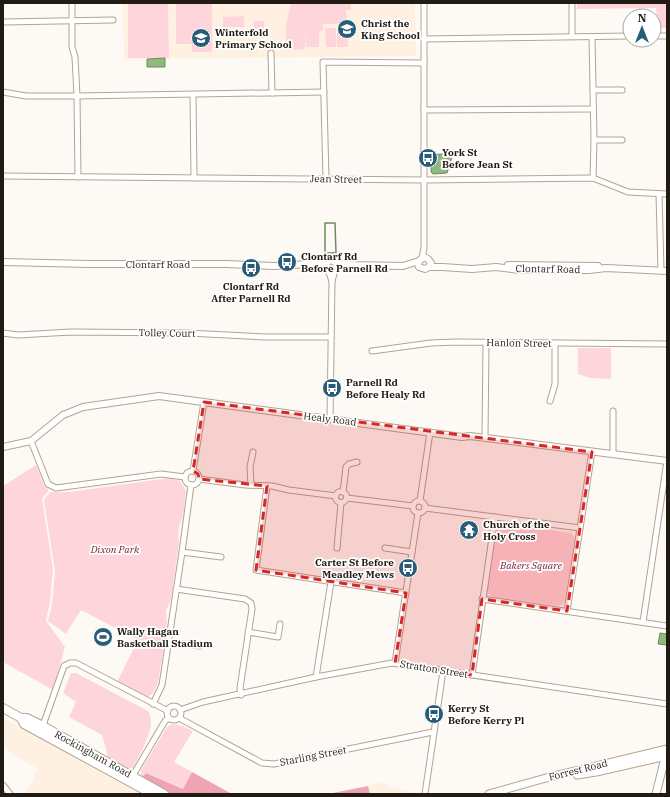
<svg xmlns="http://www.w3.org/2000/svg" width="670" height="797" font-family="'IBM Plex Serif',serif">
  <rect width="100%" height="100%" fill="#fdfaf6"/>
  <!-- built -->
  <g fill="#fff1e1">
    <polygon points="123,3 415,3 416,56 124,59"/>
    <polygon points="3,718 138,793 138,794 25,794 38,769 11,753 3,746"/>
    <polygon points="383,782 390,787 415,793 415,794 370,794 368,786"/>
  </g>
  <!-- green -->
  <g fill="#ffd5dc">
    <polygon points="128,3 168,3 169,58 128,58"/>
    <polygon points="176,3 212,3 212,52 192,52 192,44 176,44"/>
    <polygon points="291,3 351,3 351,10 346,10 347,24 323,24 323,31 319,31 319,47 306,47 306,31 305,49 286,50 286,26"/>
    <polygon points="577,3 667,3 667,28 657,28 656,8 577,9"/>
    <polygon points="244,16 244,27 223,27 223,17"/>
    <rect x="254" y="21" width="10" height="17"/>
    <polygon points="325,28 336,28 336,47 326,47"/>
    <polygon points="337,28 347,28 348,47 337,47"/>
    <polygon points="578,348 611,348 611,379 590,378 578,374"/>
    <polygon points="36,465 44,485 49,490 42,498 53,570 50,601 46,621 65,647 53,690 3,662 3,486"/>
    <polygon points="169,478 180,481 186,491 183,516 178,529 179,543 171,599 166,611 167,624 158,683 153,693 148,697 117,682 138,640 81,610 66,634 48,621 52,605 55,571 44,500 50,492 69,492"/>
    <polygon points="502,523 571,533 575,538 565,601 561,605 558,606 492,597 488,593 487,588 497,529 498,526"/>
    <path d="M71 673H76L148 711C158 725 140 754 133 768L128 769 108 757 102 735 69 717 76 702 63 693Z"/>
    <polygon points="172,724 182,726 193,731 174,762 192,772 184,789 146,773 141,779 141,770 167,727"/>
  </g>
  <!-- forest -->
  <g fill="#efa4b3">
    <polygon points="192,772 232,794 169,794 141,779 146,773 183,789"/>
    <polygon points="368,786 370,794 328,794"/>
  </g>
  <!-- water -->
  <g fill="#90b980" stroke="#6f8a60">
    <polygon points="165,58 165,67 147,67 147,59"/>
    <polygon points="453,153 447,173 433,174 431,172 431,155"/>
    <polygon points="660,633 667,634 667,645 658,644"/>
  </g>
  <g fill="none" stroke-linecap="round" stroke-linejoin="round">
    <!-- stream -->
    <polygon stroke="#6f8a60" stroke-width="1.5" points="325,223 335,223 336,253 325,253"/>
    <defs>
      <g id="minor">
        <polyline points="72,3 72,47 75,57 77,96 78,177"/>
        <polyline points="572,3 572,36"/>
        <polyline points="3,22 113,20"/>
        <polyline points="654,36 667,36"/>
        <polyline points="592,37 594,140 593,178"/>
        <polyline points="424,39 630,36"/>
        <polyline points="271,53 272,93"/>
        <polyline points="593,90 622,90"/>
        <polyline points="3,92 26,96 77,96 324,92"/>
        <polyline points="193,95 194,178"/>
        <polyline points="424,110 593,109"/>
        <polyline points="594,140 622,140"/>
        <polyline points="3,176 425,180 593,178 628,192 667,194"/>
        <polyline points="326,179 323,62 424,63"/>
        <polyline points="659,194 661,271"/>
        <polyline points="422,258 424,248 424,3"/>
        <polyline points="328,270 332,281"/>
        <polyline points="3,333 18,335 71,332 188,333 266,337 330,337"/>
        <polyline points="372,351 431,343 456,342 667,344"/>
        <polyline points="550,401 555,384 555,344"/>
        <polyline points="330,419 332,281 335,270"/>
        <polyline points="485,438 486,343"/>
        <polyline points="31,441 48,484 56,488 161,474 185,477"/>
        <polyline points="613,454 613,411"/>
        <polyline points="193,471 204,402"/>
        <circle cx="192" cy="478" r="7"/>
        <polyline points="199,479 245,485 272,486 289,490 336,496"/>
        <polyline points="251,485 250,467 253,452"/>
        <polyline points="267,486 256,570 406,593"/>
        <circle cx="341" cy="497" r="5.5"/>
        <polyline points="343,492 346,467 349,464 357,462"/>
        <polyline points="347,498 413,506"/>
        <circle cx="419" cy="507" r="6"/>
        <polyline points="420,501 430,432"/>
        <polyline points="425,508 580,528"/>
        <polyline points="337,548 341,503"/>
        <polyline points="385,548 412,552"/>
        <polyline points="182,552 221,557"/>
        <polyline points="176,589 245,599 251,603 252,609 240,688 241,695"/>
        <polyline points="482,599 667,626"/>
        <polyline points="567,611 592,452"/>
        <polyline points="643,622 667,461"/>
        <polyline points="248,632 278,637 280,624"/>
        <polyline points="168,642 200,646"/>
        <polyline points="395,663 418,513"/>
        <polyline points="472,675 495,517"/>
        <polyline points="316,677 331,582"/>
        <polyline points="153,704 162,685 182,552 191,485"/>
        <circle cx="174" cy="713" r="7"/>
        <polyline points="180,710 203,702 316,677 392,663 667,704"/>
        <polyline points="179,718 262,763 274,764 433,732"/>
        <polyline points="42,728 64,666 70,663 76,663 168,711"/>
        <polyline points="132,777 165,721 169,718"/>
        <polyline points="3,785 10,794"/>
        <polyline points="425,794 443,671"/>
      </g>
      <g id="tertiary">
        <circle cx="331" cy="266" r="5.5"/>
        <polyline points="3,262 89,264 226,264 274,266 327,263"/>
        <polyline points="336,263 351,265 403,266 419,261"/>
        <polyline points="508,265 598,266"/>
        <polyline points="429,267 431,263 428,259 424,257 420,260 418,264 419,267 425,269 429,267 442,267 472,269 496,267 519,270 589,270 606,268 667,271"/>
        <polyline points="3,447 31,441 63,415 83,407 159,396 462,437 470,436 667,461"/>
      </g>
      <g id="secondary">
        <polyline points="577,775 596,772 667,756"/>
        <polyline points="489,794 546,778 667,749"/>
        <polyline points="656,794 666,754"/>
      </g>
      <g id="primary">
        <polyline points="3,708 21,718 27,718 43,726 164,794"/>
        <polyline points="21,718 24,724 152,794"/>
      </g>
    </defs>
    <!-- minor casing -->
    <use href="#minor" stroke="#b4a38f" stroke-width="7"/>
    <!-- tertiary casing -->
    <use href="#tertiary" stroke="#b4a38f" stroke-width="8"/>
    <!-- secondary casing -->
    <use href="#secondary" stroke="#b4a38f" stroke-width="9"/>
    <!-- primary casing -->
    <use href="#primary" stroke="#b4a38f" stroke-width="10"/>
    <!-- minor -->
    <use href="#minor" stroke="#fff" stroke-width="5"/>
    <!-- tertiary -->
    <use href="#tertiary" stroke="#fff" stroke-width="6"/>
    <!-- secondary -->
    <use href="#secondary" stroke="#fff" stroke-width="7"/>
    <!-- primary -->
    <use href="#primary" stroke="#fff" stroke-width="8"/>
  </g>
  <!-- marked area -->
  <path fill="#d62828" fill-opacity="0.2" stroke="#d62828" stroke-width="3" stroke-dasharray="8 5" stroke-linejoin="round" d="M204 402 592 452 567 611 482 599 472 675 395 663 406 593 256 570 267 486 199 479 198 474 193 471Z"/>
  <!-- icons -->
  <defs>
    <symbol id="school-disc" viewBox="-11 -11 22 22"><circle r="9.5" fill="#285c78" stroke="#fff"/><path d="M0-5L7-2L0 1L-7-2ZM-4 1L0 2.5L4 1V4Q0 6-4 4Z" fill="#fff"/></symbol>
    <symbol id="bus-disc" viewBox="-11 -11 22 22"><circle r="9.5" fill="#285c78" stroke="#fff"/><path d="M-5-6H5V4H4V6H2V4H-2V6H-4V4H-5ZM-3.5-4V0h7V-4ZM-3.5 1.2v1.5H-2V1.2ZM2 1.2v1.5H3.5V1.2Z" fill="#fff"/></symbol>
    <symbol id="temple-disc" viewBox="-11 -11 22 22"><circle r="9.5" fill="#285c78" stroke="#fff"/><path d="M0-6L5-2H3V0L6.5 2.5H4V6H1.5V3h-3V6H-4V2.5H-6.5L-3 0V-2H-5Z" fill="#fff"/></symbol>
    <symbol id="stadium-disc" viewBox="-11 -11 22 22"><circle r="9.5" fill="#285c78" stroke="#fff"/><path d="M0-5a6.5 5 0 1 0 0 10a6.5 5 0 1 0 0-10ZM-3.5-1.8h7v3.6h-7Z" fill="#fff"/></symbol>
  </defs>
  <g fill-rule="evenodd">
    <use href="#school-disc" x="336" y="18" width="22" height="22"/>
    <use href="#school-disc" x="190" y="27" width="22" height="22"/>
    <use href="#bus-disc" x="417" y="147" width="22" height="22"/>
    <use href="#bus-disc" x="276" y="251" width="22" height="22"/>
    <use href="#bus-disc" x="240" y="257" width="22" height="22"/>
    <use href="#bus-disc" x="321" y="377" width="22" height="22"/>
    <use href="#temple-disc" x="458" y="519" width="22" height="22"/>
    <use href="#bus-disc" x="397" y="557" width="22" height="22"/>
    <use href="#stadium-disc" x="92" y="626" width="22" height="22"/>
    <use href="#bus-disc" x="423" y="703" width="22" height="22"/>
  </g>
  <g text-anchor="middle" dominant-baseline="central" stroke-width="3.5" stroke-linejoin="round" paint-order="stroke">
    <!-- poi labels -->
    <g font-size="10" font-weight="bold" fill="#221b14" stroke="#fff" text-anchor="start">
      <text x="361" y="23">Christ the<tspan x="361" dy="12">King School</tspan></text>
      <text x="215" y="32">Winterfold<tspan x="215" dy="12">Primary School</tspan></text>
      <text x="442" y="152">York St<tspan x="442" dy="12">Before Jean St</tspan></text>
      <text x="301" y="256">Clontarf Rd<tspan x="301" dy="12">Before Parnell Rd</tspan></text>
      <text x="251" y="286" text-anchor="middle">Clontarf Rd<tspan x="251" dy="12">After Parnell Rd</tspan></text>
      <text x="346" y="382">Parnell Rd<tspan x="346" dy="12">Before Healy Rd</tspan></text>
      <text x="483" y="524">Church of the<tspan x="483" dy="12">Holy Cross</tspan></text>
      <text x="394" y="562" text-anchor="end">Carter St Before<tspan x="394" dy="12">Meadley Mews</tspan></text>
      <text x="117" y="631">Wally Hagan<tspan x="117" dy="12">Basketball Stadium</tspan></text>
      <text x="448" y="708">Kerry St<tspan x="448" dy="12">Before Kerry Pl</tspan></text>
    </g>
    <!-- street labels -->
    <g font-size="10" fill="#221b14" stroke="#fff">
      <text transform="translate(336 179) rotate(1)">Jean Street</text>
      <text x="158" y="264">Clontarf Road</text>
      <text transform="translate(548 269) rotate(1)">Clontarf Road</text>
      <text transform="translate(167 333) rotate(1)">Tolley Court</text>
      <text transform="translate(519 343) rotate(1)">Hanlon Street</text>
      <text transform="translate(330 419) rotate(7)">Healy Road</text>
      <text transform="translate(434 669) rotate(9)">Stratton Street</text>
      <text transform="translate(93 754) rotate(29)">Rockingham Road</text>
      <text transform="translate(313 756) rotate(-11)">Starling Street</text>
      <text transform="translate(578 770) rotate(-14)">Forrest Road</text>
    </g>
    <!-- park labels -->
    <g font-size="10" font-style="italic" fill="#76203b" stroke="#fff">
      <text x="115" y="549">Dixon Park</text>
      <text x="531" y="565">Bakers Square</text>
    </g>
  </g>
  <!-- border -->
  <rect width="670" height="797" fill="none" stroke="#221b14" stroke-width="8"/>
  <!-- north arrow -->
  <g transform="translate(642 28)"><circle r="19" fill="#ffffff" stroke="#a7a4a1"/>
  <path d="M0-3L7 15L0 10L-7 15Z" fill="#285c78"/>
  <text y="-6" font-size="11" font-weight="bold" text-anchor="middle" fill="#221b14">N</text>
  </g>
</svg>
